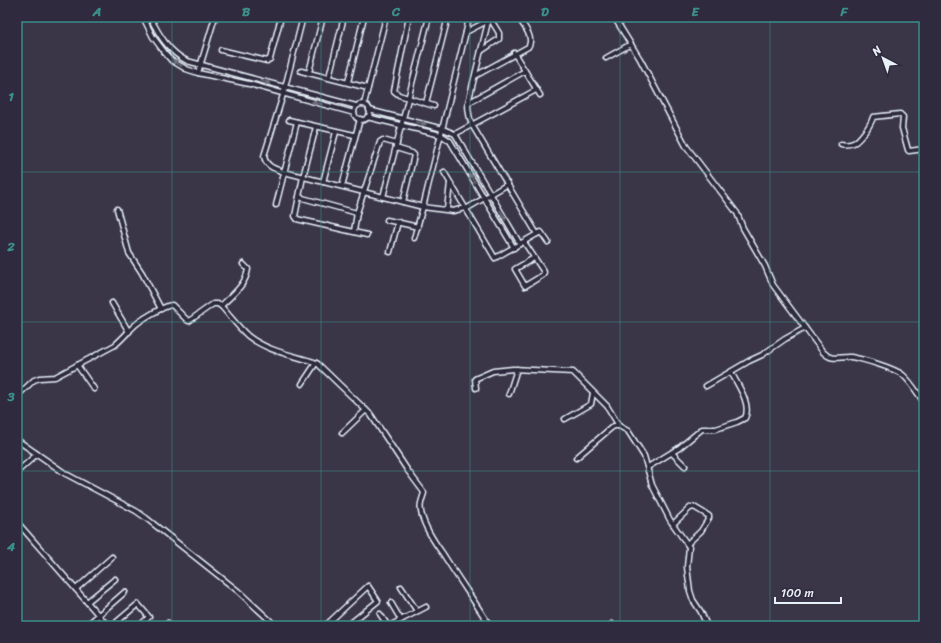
<svg xmlns="http://www.w3.org/2000/svg" width="941" height="643" font-family="Sriracha,sans-serif">
  <rect width="100%" height="100%" fill="#3a3648"/>
  <filter id="ink" filterUnits="userSpaceOnUse"><feTurbulence type="fractalNoise" baseFrequency=".025" numOctaves="2"/><feDisplacementMap in="SourceGraphic" scale="8" xChannelSelector="R" yChannelSelector="G"/><feConvolveMatrix kernelMatrix="1 2 1 2 8 2 1 2 1" color-interpolation-filters="sRGB"/></filter>
  <g filter="url(#ink)">
    <g fill="none" stroke-linecap="round" stroke-linejoin="round">
      <defs>
        <g id="street">
          <polyline points="143,17 153,37 165,53 171,60 186,69 198,73 249,84 354,113"/>
          <path d="M150 17C159 35 169 52 187 61L356 106"/>
          <path d="M303 17 283 95 264 156C266 167 275 169 284 172L423 207 466 32"/>
          <polyline points="409,17 394,91 399,95 434,106"/>
          <polyline points="469,17 466,32 495,17"/>
          <path d="M614 17 640 59 686 146 737 213 743 228 765 266 773 285 823 352C833 362 839 356 851 357 863 359 894 368 903 375 912 383 917 393 924 402"/>
          <polyline points="581,18 583,17"/>
          <polyline points="221,50 267,61 270,59 281,17"/>
          <polyline points="481,51 499,39 499,33 491,20"/>
          <polyline points="514,53 540,95"/>
          <polyline points="606,58 631,44"/>
          <polyline points="301,71 368,88"/>
          <polyline points="309,72 323,17"/>
          <polyline points="198,73 215,17"/>
          <path d="M475 76 528 47C535 38 523 25 518 17"/>
          <polyline points="329,77 344,17"/>
          <polyline points="348,82 364,17"/>
          <polyline points="426,103 448,17"/>
          <polyline points="468,103 525,71"/>
          <polyline points="364,104 386,17"/>
          <circle cx="362" cy="112" r="8"/>
          <polyline points="369,110 443,129 455,134 520,244"/>
          <polyline points="367,117 441,135 450,141 514,248"/>
          <polyline points="289,120 354,135"/>
          <polyline points="316,127 303,177 295,216 297,219 301,220 367,235"/>
          <polyline points="455,134 536,90"/>
          <path d="M841 144C855 147 859 139 867 129 870 124 872 122 873 117L900 114 903 117 902 128 908 150 909 151 924 149"/>
          <polyline points="396,148 412,153 414,155 403,202"/>
          <path d="M444 172 495 258 537 234 472 125C469 117 468 111 468 103L488 22"/>
          <polyline points="323,182 336,132"/>
          <polyline points="342,186 360,119"/>
          <polyline points="299,197 357,213"/>
          <polyline points="383,197 429,17"/>
          <polyline points="276,205 297,122"/>
          <polyline points="117,209 129,253 142,273 161,309"/>
          <polyline points="447,209 450,183"/>
          <polyline points="387,220 418,227"/>
          <polyline points="354,231 357,213 380,142 383,140 397,144"/>
          <polyline points="537,234 541,232 548,242"/>
          <polyline points="414,238 423,207 453,211 465,208 466,209 508,184"/>
          <polyline points="524,242 544,272 543,275 525,286 515,269 534,258"/>
          <polyline points="390,252 398,222"/>
          <polyline points="112,303 129,332"/>
          <path d="M221 306C232 295 246 285 248 269L243 264"/>
          <polyline points="77,365 94,389"/>
          <polyline points="302,384 316,363"/>
          <polyline points="706,386 749,361 762,355 785,339 805,328"/>
          <polyline points="476,388 475,379 477,378 493,371 513,369 573,372 607,406 619,426"/>
          <polyline points="509,394 517,369"/>
          <path d="M17 396 34 380 40 378 55 377 115 345C122 339 127 333 133 327 140 320 163 306 172 305L187 320 189 321 213 304H218L221 306C230 316 238 327 248 336 267 351 292 355 314 362L318 364 371 415 408 471 423 491 424 493C421 503 419 505 422 516 426 530 435 543 443 554 458 578 475 602 490 626"/>
          <polyline points="565,419 591,404 593,393"/>
          <polyline points="342,433 366,410"/>
          <polyline points="17,440 66,474 136,511 146,518 238,591 276,626"/>
          <polyline points="672,453 685,466"/>
          <polyline points="576,458 611,428 614,426 619,426 628,431 644,456 652,485 670,520 687,544 689,547 687,567 690,591 693,600 701,612 707,626"/>
          <path d="M648 467 679 448 702 429H716L737 422 745 418C752 404 737 384 731 372"/>
          <polyline points="17,472 37,454"/>
          <polyline points="17,522 108,626"/>
          <polyline points="673,524 690,508 694,507 709,516 709,518 701,531 687,544"/>
          <polyline points="401,587 417,611"/>
          <polyline points="76,589 112,557"/>
          <polyline points="87,602 115,579"/>
          <polyline points="391,603 401,620"/>
          <polyline points="380,614 388,626"/>
          <polyline points="86,626 125,592"/>
          <polyline points="112,626 138,604 149,617 139,626"/>
          <polyline points="165,626 168,623"/>
          <polyline points="325,626 368,586 378,601 347,626"/>
          <polyline points="389,626 426,607"/>
          <polyline points="610,626 612,624"/>
        </g>
      </defs>
      <!-- street casing -->
      <use href="#street" stroke="#e8f1f8" stroke-width="7"/>
      <!-- street -->
      <use href="#street" stroke="#2f2a3d" stroke-width="4"/>
    </g>
    <!-- one-way arrows -->
    <defs><path id="oneway-solid" d="M-6-.8H1V-3.2L6.5 0L1 3.2V.8H-6Z"/></defs>
    <g fill="#70707e">
      <use href="#oneway-solid" transform="translate(177 63) rotate(-147)"/>
      <use href="#oneway-solid" transform="translate(265 82) rotate(16)"/>
      <use href="#oneway-solid" transform="translate(317 103) rotate(-165)"/>
      <use href="#oneway-solid" transform="translate(421 123) rotate(12)"/>
      <use href="#oneway-solid" transform="translate(472 178) rotate(-121)"/>
      <use href="#oneway-solid" transform="translate(503 215) rotate(60)"/>
    </g>
  </g>
  <!-- grid -->
  <path fill="none" stroke="#3a8f8a" stroke-width="1" stroke-opacity="0.55" d="M172 17V626M321 17V626M470 17V626M620 17V626M770 17V626M17 172H924M17 322H924M17 471H924"/>
  <!-- margin -->
  <rect width="941" height="643" fill="none" stroke="#2f2a3d" stroke-width="44"/>
  <!-- north arrow -->
  <g transform="translate(883 58) rotate(319)" stroke="#2f2a3d" stroke-width="3" paint-order="stroke">
  <path d="M0-3L7 15L0 10L-7 15Z" fill="#e8f1f8"/>
  <text y="-6" font-size="11" font-weight="bold" text-anchor="middle" fill="#e8f1f8">N</text>
  </g>
  <!-- scale -->
  <path d="M775 597v6h66v-6" fill="none" stroke="#e8f1f8" stroke-width="2"/>
  <text x="781" y="597" font-size="12" fill="#e8f1f8" stroke="#2f2a3d" stroke-width="3" paint-order="stroke">100 m</text>
  <rect x="22" y="22" width="897" height="599" fill="none" stroke="#3a8f8a" stroke-width="1.5"/>
  <g font-size="13" text-anchor="middle" font-weight="bold" fill="#3a8f8a">
    <text x="97" y="16">A</text>
    <text x="246" y="16">B</text>
    <text x="396" y="16">C</text>
    <text x="545" y="16">D</text>
    <text x="695" y="16">E</text>
    <text x="844" y="16">F</text>
    <text x="11" y="101">1</text>
    <text x="11" y="251">2</text>
    <text x="11" y="401">3</text>
    <text x="11" y="551">4</text>
  </g>
</svg>
